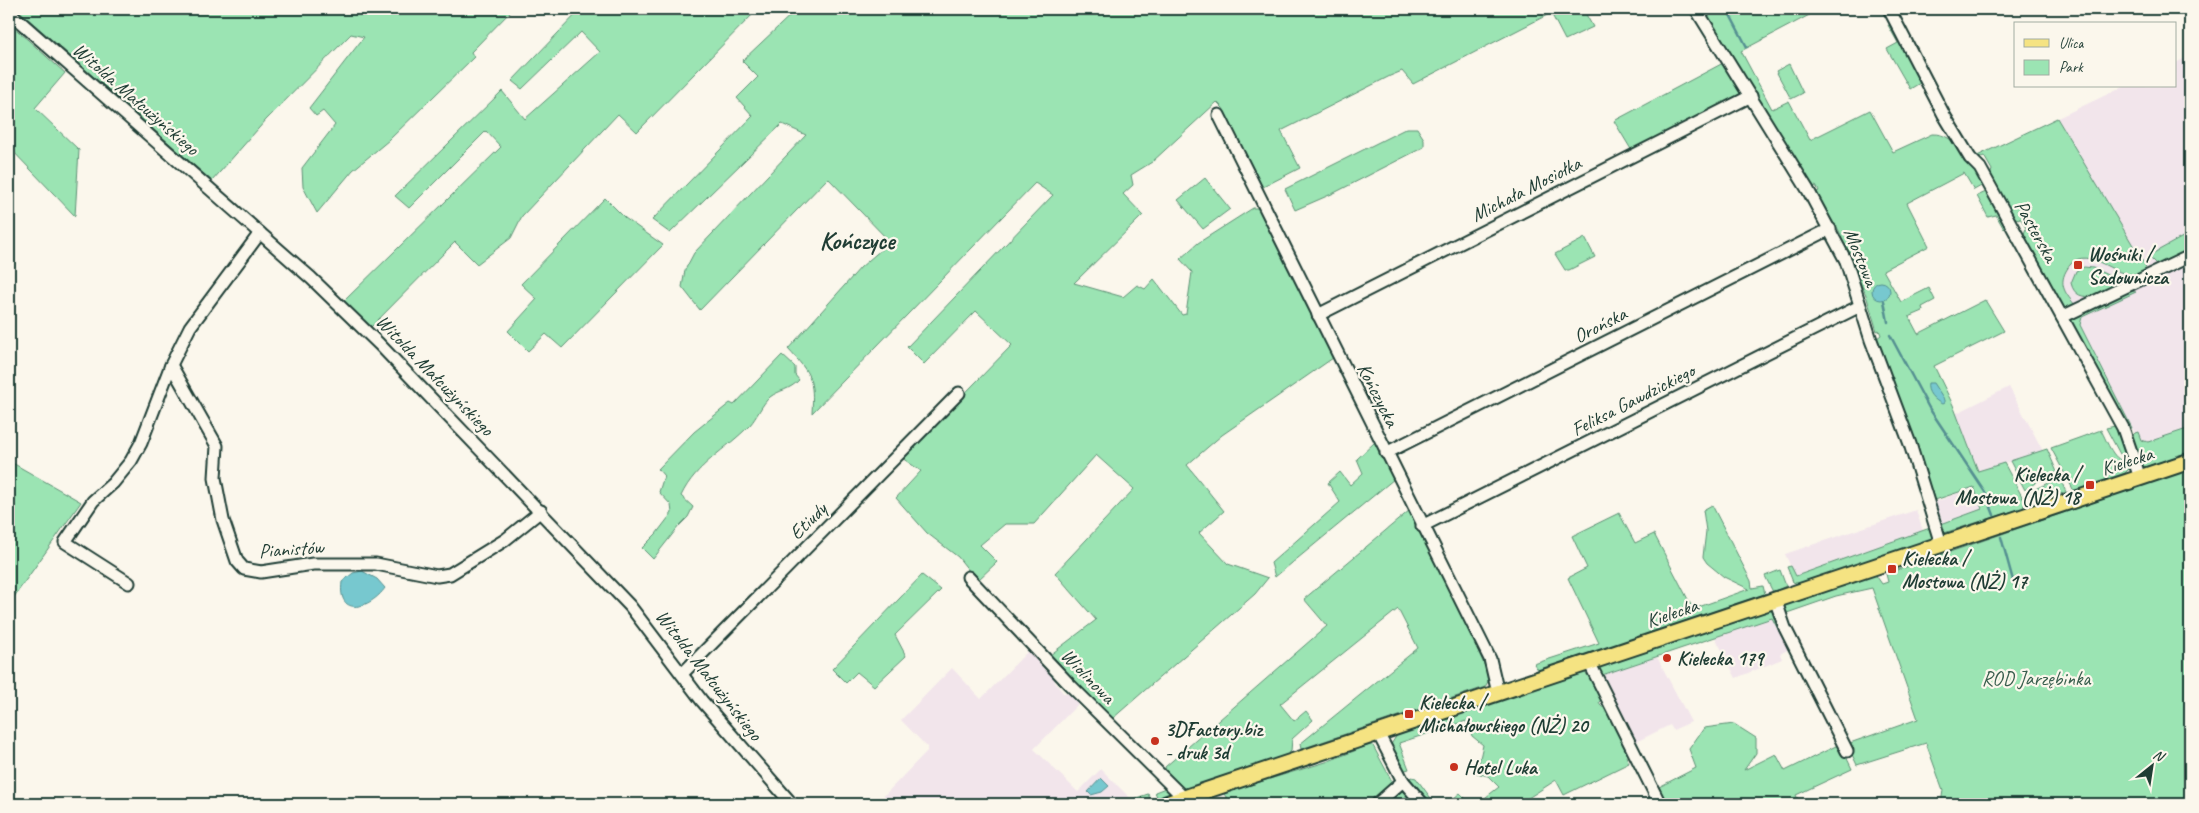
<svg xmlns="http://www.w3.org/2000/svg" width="2199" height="813" font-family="Caveat,sans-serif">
  <rect width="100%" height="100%" fill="#fbf7ec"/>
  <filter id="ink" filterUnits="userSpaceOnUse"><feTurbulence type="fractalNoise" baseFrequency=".02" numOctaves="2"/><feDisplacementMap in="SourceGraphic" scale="10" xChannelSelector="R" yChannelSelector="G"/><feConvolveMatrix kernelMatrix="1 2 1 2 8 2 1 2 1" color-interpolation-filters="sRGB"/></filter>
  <g filter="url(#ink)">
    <!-- built -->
    <g fill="#f2e5eb">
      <polygon points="2180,9 2190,9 2190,27"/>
      <polygon points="2190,56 2190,431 2148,445 2139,442 2080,325 1984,153 2125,86 2175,86 2175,63"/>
      <polygon points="2009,387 2043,451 1978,472 1945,419"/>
      <polygon points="1974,487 1982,509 1943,523 1935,502"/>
      <polygon points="1916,510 1923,531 1795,576 1785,554"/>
      <polygon points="1773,618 1789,649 1780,654 1782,659 1736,678 1715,637"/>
      <polygon points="1028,651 1058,679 1054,681 1063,693 1071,693 1081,701 1034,749 1078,792 1101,769 1132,800 1119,804 876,804 927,751 927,747 901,720 952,668 981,699"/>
      <polygon points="1657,657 1691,722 1673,730 1670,725 1636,742 1602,675"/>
    </g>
    <!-- green -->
    <g fill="#9be4b3" stroke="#5d9074">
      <polygon points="17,9 513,9 471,52 474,57 389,140 353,170 317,213 303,187 302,168 335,125 323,111 316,116 309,108 364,37 351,34 266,120 212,181"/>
      <polygon points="581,9 758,9 637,132 618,114 522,216 511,238 477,264 455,242 371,327 344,301 501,147 486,131 409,208 395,196 502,91 525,119 600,52 581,32 522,89 512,81"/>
      <path d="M797 9H1549L1551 13 1559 9H1583L1593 27 1565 40 1551 13 1413 84 1402 71 1390 76 1281 131 1300 168 1261 188 1223 108 1217 102 1152 162 1131 175 1133 185 1123 194 1143 215 1074 283 1123 297 1137 285 1145 289 1154 279 1182 315 1186 314 1192 272 1180 259 1198 243 1253 208H1260L1333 358 1222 435 1187 465 1224 511 1199 533 1228 564 1268 578 1255 594 1112 719 1050 655 1096 620 1055 573 1134 489 1096 455 1034 524H1005L980 545 997 562 977 581 958 557 927 533 896 498 921 471 902 458 1012 345 976 311 924 364 907 347 1053 195 1035 183 812 413C814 379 811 374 788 349L861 267 890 242 828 178 700 310 682 287 685 270 694 253 806 135 782 124 670 233 652 220 753 116 737 98 758 77 742 61Z"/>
      <path d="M1701 9H1814L1815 12 1741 51 1772 109 1789 101 1810 140 1870 110 1893 152 1932 134C1958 133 1972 165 1983 185L1974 190 1964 173 1907 203 1929 246 1883 270 1901 302 1929 288 1935 300 1922 307 1923 311 1909 317 1918 334 1985 300 2004 331 1934 366 1953 405 1978 471 2004 463 2025 502 2023 508 1944 533 1941 524 1982 509 1974 487 1932 501 1876 339 1881 335 1879 330 1877 331 1866 295 1840 238 1842 237 1836 225 1832 227 1815 193 1819 191 1816 186 1811 188Z"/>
      <polygon points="9,23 65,73 35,108 79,150 75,216 9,147"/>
      <polygon points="1888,25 1891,26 1937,106 1933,108 1920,83 1910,89 1887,49 1898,43"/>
      <polygon points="1725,62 1744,94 1632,151 1614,121"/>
      <polygon points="1789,64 1803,93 1791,99 1776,71"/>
      <path d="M2057 118 2146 267 2142 273C2136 274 2129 275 2123 273 2104 267 2080 244 2066 271 2058 286 2067 295 2075 305L2065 309 2062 308 2023 237 2026 228 2021 219 2013 218 1989 178 1992 170 1984 156 1974 160 1973 158Z"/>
      <polygon points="1407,128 1417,128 1424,139 1424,147 1334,193 1295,210 1285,189"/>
      <polygon points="1205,178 1230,209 1203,229 1178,200"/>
      <polygon points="1986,192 2006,227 2004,229 1996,215 1988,217 1977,196"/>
      <polygon points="605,198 625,218 663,245 562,348 546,334 528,351 508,331 537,299 521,284"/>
      <polygon points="2190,233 2190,249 2157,265 2148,256"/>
      <polygon points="1585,238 1595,257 1569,270 1565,270 1555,254"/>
      <path d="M2084 267 2093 268 2122 282C2109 291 2077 309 2071 283L2076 271Z"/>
      <polygon points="2130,291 2136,292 2082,317 2080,325 2132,428 2128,429 2071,320"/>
      <path d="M782 355 795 367V375L799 380C790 390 779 390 770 397 762 404 757 417 750 425 726 450 696 464 681 496L693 507 688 517 679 526 653 559 642 548 656 534 672 513 671 505 659 492 664 476 658 469 694 432 730 403 734 405Z"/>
      <polygon points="2115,426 2126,455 2120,454 2106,428"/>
      <polygon points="2190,428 2190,452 2145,467 2141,465 2130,438 2135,433 2138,432 2141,440 2148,442"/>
      <path d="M2101 430C2107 441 2114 464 2128 461L2130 468 2125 473 2074 491 2051 448Z"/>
      <polygon points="1375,442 1394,479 1275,577 1271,563 1340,502 1328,483 1340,472 1350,485 1363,473 1357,459"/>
      <polygon points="2047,449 2057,472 2038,481 2025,490 2010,461"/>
      <polygon points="9,461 81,502 9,604"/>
      <polygon points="2190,469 2190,804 1941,804 1943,790 1926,743 1857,765 1847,744 1918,719 1872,588 1836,596 1784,614 1784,605 1875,574 1882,584 1888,582 1886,574"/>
      <polygon points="2054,481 2061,481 2066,492 2035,503 2029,495 2037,488"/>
      <polygon points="1712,505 1751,581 1752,588 1763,586 1765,594 1539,671 1534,664 1599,643 1568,578 1587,568 1572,536 1619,513 1635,543 1654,534 1693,609 1749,589 1724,577 1707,563 1703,557 1706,531 1703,510"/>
      <path d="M1410 510 1462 614 1490 678 1485 687 1301 749 1300 744 1418 648 1398 609 1280 704 1294 721 1306 711 1313 720 1292 739 1291 751 1288 755 1186 790C1173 786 1168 779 1165 767L1327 626 1304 599Z"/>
      <polygon points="1930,528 1932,528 1933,539 1799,584 1793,582 1787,567 1791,566 1796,576"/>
      <polygon points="1780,570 1786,586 1773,592 1765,576"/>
      <polygon points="922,575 941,590 895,635 906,656 874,686 857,672 846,683 832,669"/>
      <polygon points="1769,609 1776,615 1784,633 1782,637 1772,618 1602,675 1635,741 1598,670 1603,665"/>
      <polygon points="1584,672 1591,678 1602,699 1599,702 1602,707 1606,707 1629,753 1626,756 1629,763 1564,795 1556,780 1519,804 1477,804 1499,787 1488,776 1473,772 1478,767 1483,745 1472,736 1466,721 1399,743 1409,769 1402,771 1390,746 1397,735 1456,717 1462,713"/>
      <polygon points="1734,724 1756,738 1756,753 1744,770 1776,754 1785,771 1840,744 1852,769 1796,795 1800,804 1667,804 1659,787 1696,768 1689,749 1704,728"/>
      <polygon points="1372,744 1393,783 1369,804 1232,804 1223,793 1326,762"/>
      <polygon points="1412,777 1416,778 1433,801 1431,804 1427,804 1406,779"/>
      <polygon points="1403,784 1420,804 1381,804"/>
      <polygon points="1168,787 1171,791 1169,795 1158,799 1155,792"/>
      <polygon points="1460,793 1471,804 1447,804"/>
      <polygon points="1148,794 1151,801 1140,804 1119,804"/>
    </g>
    <!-- water -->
    <g fill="#77c8cf" stroke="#549091">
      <circle cx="1881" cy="291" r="9"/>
      <path d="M1928 383H1933L1944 400V403L1942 404C1934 400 1926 392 1928 383Z"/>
      <path d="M362 571 377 579 385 588C371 608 337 619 342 582L353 573Z"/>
      <polygon points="1101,778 1109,786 1102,792 1091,795 1088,792"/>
    </g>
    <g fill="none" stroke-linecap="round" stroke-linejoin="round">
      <!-- stream -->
      <g stroke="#549091" stroke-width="2.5">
        <polyline points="1727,9 1747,47"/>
        <polyline points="1884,301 1888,322"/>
        <polyline points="1890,335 1929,408 1985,492 1994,515"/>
        <polyline points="2001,537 2014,584"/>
      </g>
      <defs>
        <g id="minor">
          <polyline points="1696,9 1808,190 1846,261 1871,340 1910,444 1941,544"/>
          <polyline points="1889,9 1944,115 1970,158 1980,168 2123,428 2140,478"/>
          <polyline points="9,12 311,278 379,344 630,606 702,701 792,804"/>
          <polyline points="1219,115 1490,659 1498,693"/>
          <polyline points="1318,315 1751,96"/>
          <polyline points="2062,317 2190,256"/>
          <polyline points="171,365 217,446 215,478 223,520 237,561 244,569 261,572 313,564 376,564 437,576 450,574 505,540 541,511"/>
          <polyline points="1386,453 1830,229"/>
          <polyline points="1422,526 1860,306"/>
          <polyline points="968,577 1069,684 1184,798"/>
          <polyline points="129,583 65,542 93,501 113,483 131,461 141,443 171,365 190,327 260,233"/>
          <polyline points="1775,599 1785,628 1847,751"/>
          <polyline points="1589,662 1660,804"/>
          <polyline points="682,674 959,393"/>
          <polyline points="1378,733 1403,781 1423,804"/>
          <polyline points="1377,804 1403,781"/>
        </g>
        <polyline id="major" points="1166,804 2190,461"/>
      </defs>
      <!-- minor casing -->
      <use href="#minor" stroke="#1f3d34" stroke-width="15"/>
      <!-- major casing -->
      <use href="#major" stroke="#1f3d34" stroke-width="19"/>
      <!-- minor -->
      <use href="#minor" stroke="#fbf7ec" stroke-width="11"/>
      <!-- major -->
      <use href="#major" stroke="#f5e382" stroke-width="15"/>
    </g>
  </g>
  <!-- markers -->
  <g fill="#c8321e" stroke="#fbf7ec" stroke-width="2">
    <rect x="2073" y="260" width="10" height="10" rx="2.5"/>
    <rect x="2085" y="480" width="10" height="10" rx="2.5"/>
    <rect x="1887" y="564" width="10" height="10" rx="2.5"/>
    <circle cx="1667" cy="658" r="5"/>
    <rect x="1404" y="709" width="10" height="10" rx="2.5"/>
    <circle cx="1155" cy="741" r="5"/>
    <circle cx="1454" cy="767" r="5"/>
  </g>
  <g text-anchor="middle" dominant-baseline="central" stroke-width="4.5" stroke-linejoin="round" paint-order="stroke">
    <!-- street labels -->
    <g font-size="20" fill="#1f3d34" stroke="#fbf7ec">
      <text transform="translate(136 99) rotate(41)">Witolda Małcużyńskiego</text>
      <text transform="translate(1526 189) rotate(-27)">Michała Mosiołka</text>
      <text transform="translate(2036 231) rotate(61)">Pasterska</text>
      <text transform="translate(1861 257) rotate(68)">Mostowa</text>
      <text transform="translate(1600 325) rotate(-27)">Orońska</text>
      <text transform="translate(435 375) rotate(46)">Witolda Małcużyńskiego</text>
      <text transform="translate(1378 395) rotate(63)">Kończycka</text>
      <text transform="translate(1633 400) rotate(-27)">Feliksa Gawdzickiego</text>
      <text transform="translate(2127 461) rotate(-18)">Kielecka</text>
      <text transform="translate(808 521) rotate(-45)">Etiudy</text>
      <text transform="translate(291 549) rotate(-4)">Pianistów</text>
      <text transform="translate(1672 613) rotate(-19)">Kielecka</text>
      <text transform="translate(709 675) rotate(52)">Witolda Małcużyńskiego</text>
      <text transform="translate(1088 676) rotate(46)">Wiolinowa</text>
    </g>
    <!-- poi labels -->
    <g font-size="20" font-weight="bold" fill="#1f3d34" stroke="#fbf7ec" text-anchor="start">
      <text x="2088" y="254">Wośniki /<tspan x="2088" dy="23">Sadownicza</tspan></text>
      <text x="2080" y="474" text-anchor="end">Kielecka /<tspan x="2080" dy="23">Mostowa (NŻ) 18</tspan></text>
      <text x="1902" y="558">Kielecka /<tspan x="1902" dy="23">Mostowa (NŻ) 17</tspan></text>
      <text x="1677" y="658">Kielecka 179</text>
      <text x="1419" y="702">Kielecka /<tspan x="1419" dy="23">Michałowskiego (NŻ) 20</tspan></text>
      <text x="1165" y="729">3DFactory.biz<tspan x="1165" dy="23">- druk 3d</tspan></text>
      <text x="1464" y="767">Hotel Luka</text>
    </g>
    <!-- park labels -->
    <g font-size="20" fill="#385e4d" stroke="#fbf7ec">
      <text x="2036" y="678">ROD Jarzębinka</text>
    </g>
    <!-- district labels -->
    <g font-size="25" font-weight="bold" fill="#1f3d34" stroke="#fbf7ec">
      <text x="857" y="241">Kończyce</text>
    </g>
  </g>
  <!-- margin -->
  <rect width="2199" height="813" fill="none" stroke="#fbf7ec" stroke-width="30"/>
  <rect x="15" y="15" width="2169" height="783" fill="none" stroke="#1f3d34" stroke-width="2" filter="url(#ink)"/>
  <!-- legend -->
  <rect x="2014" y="22" width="162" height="65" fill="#fbf7ec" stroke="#a3ada2"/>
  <rect x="2024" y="39" width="25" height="8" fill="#f5e382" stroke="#a3ada2"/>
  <text x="2059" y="48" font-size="15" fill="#1f3d34">Ulica</text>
  <rect x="2024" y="60" width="25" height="15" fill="#9be4b3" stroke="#a3ada2"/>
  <text x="2059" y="72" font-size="15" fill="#1f3d34">Park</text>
  <!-- north arrow -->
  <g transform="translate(2152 766) rotate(30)" stroke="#fbf7ec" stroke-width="4" paint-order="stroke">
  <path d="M0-4L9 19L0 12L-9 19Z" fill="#1f3d34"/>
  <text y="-8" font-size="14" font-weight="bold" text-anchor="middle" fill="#1f3d34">N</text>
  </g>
</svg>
